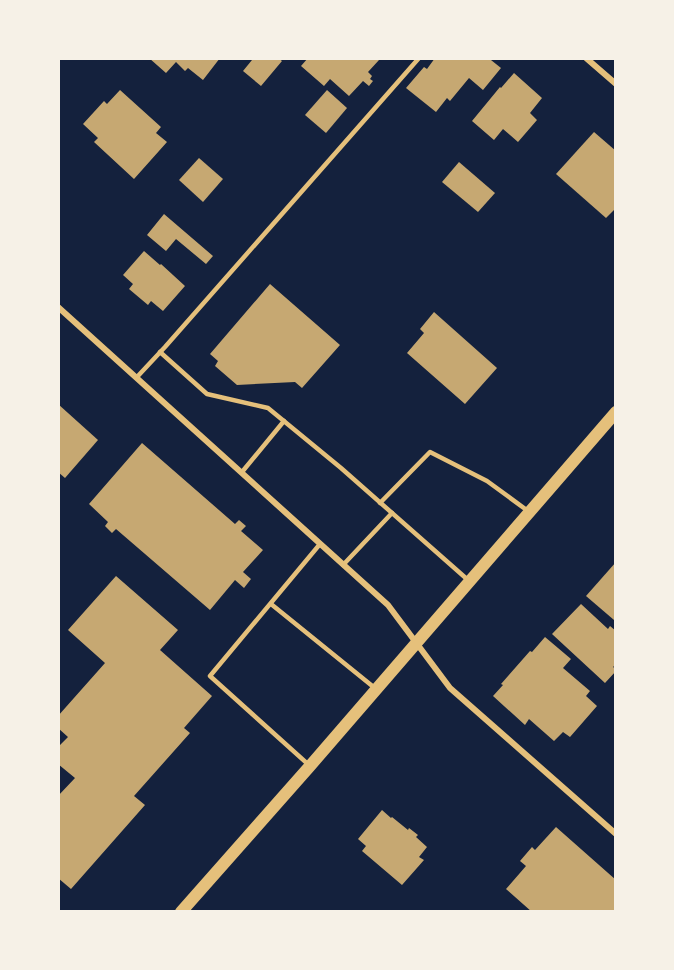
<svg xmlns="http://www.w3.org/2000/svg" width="674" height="970" font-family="Rubik,sans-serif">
  <rect width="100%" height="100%" fill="#14213d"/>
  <!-- building -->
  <g fill="#c6a872">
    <polygon points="149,58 220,58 203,80 188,68 185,71 176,62 166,73"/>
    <polygon points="251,58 278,58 282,61 261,86 243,71 252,60"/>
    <polygon points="308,58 377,58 379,60 368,72 372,76 370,79 373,81 369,86 363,81 349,96 330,79 324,86 301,66"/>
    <polygon points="435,58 492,58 491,60 501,68 483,90 469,78 450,101 447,98 436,112 406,88 424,67 427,69"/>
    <polygon points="514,73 542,98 530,113 537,120 518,142 503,129 494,140 472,121 500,87 501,88"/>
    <polygon points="120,90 161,127 156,133 167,142 134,179 94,142 98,138 83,124 104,101 107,104"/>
    <polygon points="327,90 347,108 326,133 305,115"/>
    <polygon points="594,132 616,151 616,208 606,218 556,174"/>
    <polygon points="199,158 223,179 203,202 179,180"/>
    <polygon points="459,162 495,193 478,212 442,182"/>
    <polygon points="164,214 213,256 206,264 176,239 166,251 147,235"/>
    <polygon points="144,251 160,265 161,264 185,286 163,311 151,301 148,305 129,289 133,284 123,275"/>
    <polygon points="270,284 340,345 302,388 295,382 237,385 215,366 218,361 210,354"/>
    <polygon points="434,312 497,368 465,404 407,353 424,333 420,329"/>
    <polygon points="58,404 98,440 65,478 58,472"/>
    <polygon points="142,443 235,524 239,520 246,526 241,531 263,550 243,572 251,579 244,588 235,580 210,610 116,529 112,533 105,526 108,522 89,504"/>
    <polygon points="616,562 616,619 614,620 586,596"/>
    <polygon points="116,576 178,630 160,650 212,696 184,728 190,733 134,796 145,805 71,889 58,878 58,796 75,778 58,764 58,747 68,737 58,728 58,716 105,663 68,630"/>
    <polygon points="581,604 608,629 610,626 616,631 616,664 613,667 616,669 616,671 605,683 552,634"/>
    <polygon points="545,637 571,659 563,668 590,691 586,696 597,706 570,737 563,732 554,741 529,719 525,725 493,696 503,685 501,684 530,651 532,652"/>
    <polygon points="382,810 391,818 392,817 408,830 409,828 418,835 416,837 427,847 419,857 424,860 402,885 362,851 366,846 358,839"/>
    <polygon points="556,827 616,880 616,912 532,912 506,889 526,866 520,861 532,847 535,850"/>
  </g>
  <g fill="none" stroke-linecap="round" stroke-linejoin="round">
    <!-- service -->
    <g stroke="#e5c07b" stroke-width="4.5">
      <polyline points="160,352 207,394 268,408 341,468 468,580"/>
      <polyline points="137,377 165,347 419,58"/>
      <polyline points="242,472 284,421"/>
      <polyline points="380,503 430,452 487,481 528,511"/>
      <polyline points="343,565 392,513"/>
      <polyline points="271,604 376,689"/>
      <polyline points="310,766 210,676 320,544"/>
    </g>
    <!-- minor -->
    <g stroke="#e5c07b" stroke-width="6">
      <polyline points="586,58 616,84"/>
      <polyline points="58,307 388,605 450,688 616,834"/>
    </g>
    <!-- secondary -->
    <polyline stroke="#e5c07b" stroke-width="12" points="181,912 310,766 616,412"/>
  </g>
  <!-- border -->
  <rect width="674" height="970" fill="none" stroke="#f6f1e7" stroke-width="120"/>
</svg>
